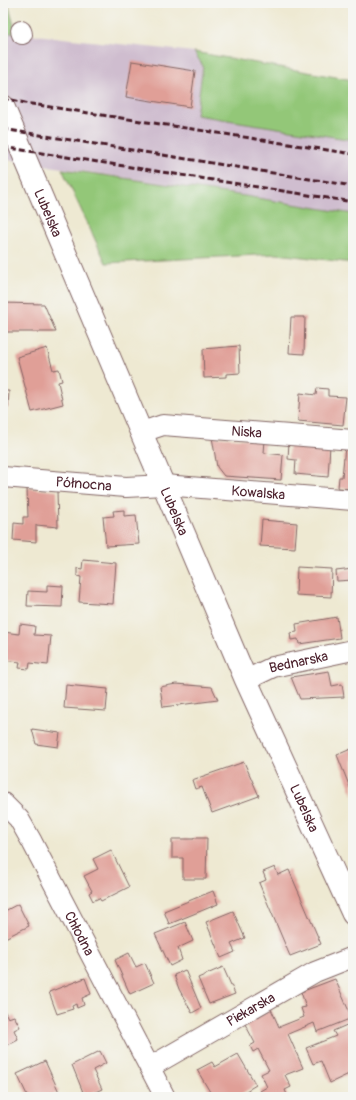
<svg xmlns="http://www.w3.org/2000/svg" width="356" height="1100" font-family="Pangolin,sans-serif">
  <rect width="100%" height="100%" fill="#f6f6f2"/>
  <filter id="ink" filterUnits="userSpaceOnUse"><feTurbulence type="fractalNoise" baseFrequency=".025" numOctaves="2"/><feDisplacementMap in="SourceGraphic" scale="8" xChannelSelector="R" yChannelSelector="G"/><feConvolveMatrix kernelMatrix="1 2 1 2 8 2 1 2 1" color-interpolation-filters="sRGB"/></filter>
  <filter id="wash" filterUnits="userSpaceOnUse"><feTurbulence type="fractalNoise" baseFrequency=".012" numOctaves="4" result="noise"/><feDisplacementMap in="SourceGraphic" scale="16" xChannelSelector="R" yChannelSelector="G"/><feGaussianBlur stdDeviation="0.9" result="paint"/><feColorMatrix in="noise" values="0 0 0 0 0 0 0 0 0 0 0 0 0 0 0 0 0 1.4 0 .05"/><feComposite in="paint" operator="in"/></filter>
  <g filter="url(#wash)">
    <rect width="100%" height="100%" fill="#eee9d2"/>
    <!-- industrial -->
    <polygon fill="#cfbdcf" points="3,33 16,33 194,52 203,66 197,115 353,140 353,214 245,196 3,159"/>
    <!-- green -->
    <g fill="#93c778" stroke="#6e7352">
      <polygon points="3,3 8,3 16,33 3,33"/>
      <polygon points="194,52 353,80 353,140 196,115 203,66"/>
      <polygon points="62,169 245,196 353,214 353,263 277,254 106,263"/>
    </g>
    <g id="blocks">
      <!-- building -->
      <g fill="#e09f97">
        <polygon points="132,61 195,71 190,107 126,97"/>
        <polygon points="3,303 44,304 56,332 3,332"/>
        <polygon points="291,317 305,317 304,354 289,353"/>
        <polygon points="239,346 240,373 226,374 226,377 204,378 203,349"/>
        <polygon points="47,348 53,370 59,369 62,381 58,382 63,404 32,412 17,357"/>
        <polygon points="317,388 328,389 328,396 346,397 343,425 298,421 300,393 316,395"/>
        <polygon points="3,391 9,391 8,408 3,408"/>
        <polygon points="212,437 265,440 264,453 283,455 281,480 224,476 217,467"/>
        <polygon points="289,442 330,445 328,477 295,474 296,460 288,459"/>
        <polygon points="345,447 353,448 353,489 338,488 339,477 342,477"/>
        <polygon points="27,488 57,491 58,527 36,525 36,542 13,540 14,523 23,524 23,517 28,517"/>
        <polygon points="124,510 124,516 136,515 139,544 106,546 103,517 114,516 113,511"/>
        <polygon points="262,520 297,523 295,548 260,546"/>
        <polygon points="83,560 116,563 113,604 79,602 81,577 77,576 77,568 82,569"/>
        <polygon points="297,567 332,569 331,597 296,595"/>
        <polygon points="353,569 353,580 337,581 336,571"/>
        <polygon points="47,585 63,586 62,607 27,606 28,591 47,592"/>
        <polygon points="337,617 340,638 299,644 298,639 291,640 290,633 297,632 296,624"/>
        <polygon points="20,624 35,626 34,635 51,636 48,665 30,663 29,669 19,668 20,662 3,660 3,632 19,634"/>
        <polygon points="329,671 332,686 342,684 344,697 300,699 291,677"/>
        <polygon points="176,684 212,687 218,700 163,707 160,687"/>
        <polygon points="66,685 108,689 106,711 64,708"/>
        <polygon points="32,729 60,733 58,747 36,744"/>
        <polygon points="353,748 353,795 337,755"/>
        <polygon points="244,762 259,796 212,813 202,787 195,789 192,780"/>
        <polygon points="194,838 207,838 206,879 183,879 183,858 172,858 172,839 194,839"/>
        <polygon points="111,850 129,887 101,901 99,898 93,901 89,893 92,891 84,876 98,869 93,859"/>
        <polygon points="275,867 278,875 289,870 321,944 290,956 259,883 266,880 263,872"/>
        <polygon points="213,891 218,904 169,924 164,911"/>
        <polygon points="18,904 29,926 3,939 3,912"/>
        <polygon points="233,911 245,938 231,944 235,952 221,958 206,922"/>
        <polygon points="185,922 193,941 178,948 182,960 170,966 155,934"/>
        <polygon points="129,953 136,967 145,963 154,983 130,994 115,960"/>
        <polygon points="223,967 235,994 209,1004 198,978"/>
        <polygon points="185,970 201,1008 192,1013 179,989 174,975"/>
        <polygon points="85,978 91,994 82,998 84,1005 77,1008 76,1004 72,1006 73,1009 57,1014 49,992"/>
        <polygon points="335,979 352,1018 317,1032 314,1023 288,1034 303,1068 285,1075 291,1087 285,1090 288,1097 263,1097 260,1091 267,1087 261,1074 269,1070 258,1049 253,1052 250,1046 255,1043 245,1024 271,1009 279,1027 304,1017 301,1008 306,1007 301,992"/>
        <polygon points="4,1010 8,1018 14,1016 20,1027 14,1030 18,1039 3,1047 3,1011"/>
        <polygon points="349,1024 351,1029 353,1028 353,1072 330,1083 321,1061 313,1064 306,1048 336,1036 333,1031"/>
        <polygon points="100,1051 106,1063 93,1070 102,1089 85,1097 72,1065"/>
        <polygon points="238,1054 256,1085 241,1094 243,1097 213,1097 197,1070 212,1062 215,1067"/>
        <polygon points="45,1061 59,1092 48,1097 28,1097 17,1074"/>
      </g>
    </g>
  </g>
  <g filter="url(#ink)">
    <use href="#blocks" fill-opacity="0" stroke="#836665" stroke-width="1"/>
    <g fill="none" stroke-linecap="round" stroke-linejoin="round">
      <defs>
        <g id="street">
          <polyline points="21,31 22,34"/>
          <path id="s1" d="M142 432 163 425 353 440"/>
          <path id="s2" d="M3 477 126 487 164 485 189 487 353 500"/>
          <path id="s3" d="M246 680 273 667 353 650"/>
          <path id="s4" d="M3 803 19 819 32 842 165 1097"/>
          <path id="s5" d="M150 1067 315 972 353 957"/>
        </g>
        <g id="secondary">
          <path id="s6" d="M3 106 246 680 353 914"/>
        </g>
      </defs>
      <!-- street casing -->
      <use href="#street" stroke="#836665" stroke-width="22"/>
      <!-- secondary casing -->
      <use href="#secondary" stroke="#836665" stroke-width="24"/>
      <!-- street -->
      <use href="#street" stroke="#fff" stroke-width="20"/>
      <!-- secondary -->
      <use href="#secondary" stroke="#fff" stroke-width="22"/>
      <!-- rail -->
      <g stroke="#4a1f2b" stroke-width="3" stroke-dasharray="6 3" stroke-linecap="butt">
        <polyline points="3,98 25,103 353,154"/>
        <polyline points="3,129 353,186"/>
        <polyline points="3,147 353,202"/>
      </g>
    </g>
  </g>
  <g text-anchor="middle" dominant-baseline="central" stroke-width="3" stroke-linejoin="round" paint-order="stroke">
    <!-- street labels -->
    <g font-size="14" fill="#4a1f2b" stroke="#f6f6f2">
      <text stroke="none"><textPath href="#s6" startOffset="116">Lubelska</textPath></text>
      <text stroke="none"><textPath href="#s1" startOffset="106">Niska</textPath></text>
      <text stroke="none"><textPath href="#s2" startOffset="81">Północna</textPath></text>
      <text stroke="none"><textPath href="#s2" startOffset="256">Kowalska</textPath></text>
      <text stroke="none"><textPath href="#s6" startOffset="440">Lubelska</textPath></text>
      <text stroke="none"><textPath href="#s3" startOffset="56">Bednarska</textPath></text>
      <text stroke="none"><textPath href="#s6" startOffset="764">Lubelska</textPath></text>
      <text stroke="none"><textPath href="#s4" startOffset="152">Chłodna</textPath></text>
      <text stroke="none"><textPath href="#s5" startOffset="116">Piekarska</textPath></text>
    </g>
  </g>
  <!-- margin -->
  <rect width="356" height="1100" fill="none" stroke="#f6f6f2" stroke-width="16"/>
</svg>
